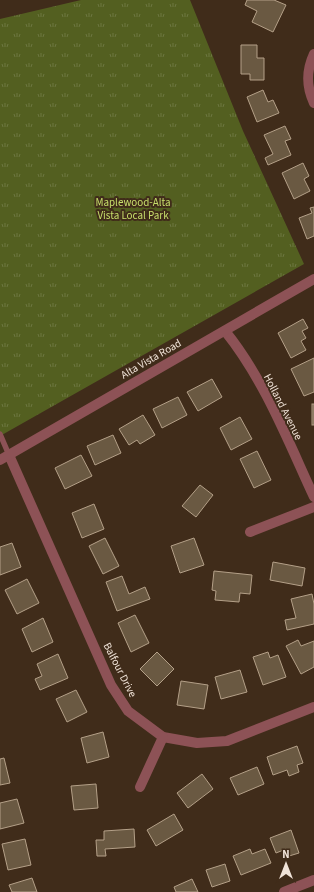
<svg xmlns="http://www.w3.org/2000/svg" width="314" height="892" font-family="'Source Sans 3',sans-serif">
  <defs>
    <pattern id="park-tufts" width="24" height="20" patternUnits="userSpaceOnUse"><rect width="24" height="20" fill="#535f20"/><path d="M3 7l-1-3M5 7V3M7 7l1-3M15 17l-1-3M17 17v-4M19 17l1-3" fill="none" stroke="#6c7640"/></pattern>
  </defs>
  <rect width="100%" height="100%" fill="#402c1a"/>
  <!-- park -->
  <polygon fill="url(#park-tufts)" points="81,0 190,0 243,131 304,264 0,436 0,19"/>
  <!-- building -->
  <g fill="#6a5942" stroke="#b4a088">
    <polygon points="247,0 274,0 286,5 273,32 252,22 257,11 245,5"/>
    <polygon points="241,45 257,45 257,58 264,58 264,80 250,80 250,74 241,74"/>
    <polygon points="263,90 268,102 273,100 279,113 257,122 247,97"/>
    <polygon points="285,126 291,139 285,141 291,155 268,165 265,158 273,154 264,135"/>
    <polygon points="303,163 309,176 304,179 310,191 294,199 282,173"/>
    <polygon points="314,207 314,236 307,239 299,218 312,213 310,208"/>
    <polygon points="303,319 308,328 302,331 306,338 301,341 306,350 291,358 278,333"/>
    <polygon points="314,358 314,392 304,396 291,369"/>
    <polygon points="212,379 222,397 198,411 187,392"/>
    <polygon points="178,397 187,415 162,428 153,409"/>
    <rect x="312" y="404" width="2" height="21"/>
    <polygon points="143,415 155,435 140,444 137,440 129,445 119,429"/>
    <polygon points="240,417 252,439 231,450 220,428"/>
    <polygon points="113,435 121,453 95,465 87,446"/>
    <polygon points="257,451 271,480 254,488 240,459"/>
    <polygon points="81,455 92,476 65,489 55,468"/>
    <polygon points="200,485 213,495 196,517 182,506"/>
    <polygon points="94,504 104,529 82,538 72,513"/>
    <polygon points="105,538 119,566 103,574 89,546"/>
    <polygon points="194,538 204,565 180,573 171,546"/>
    <polygon points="12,543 21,567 0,575 0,547"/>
    <polygon points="273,562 305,568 302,586 270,580"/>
    <polygon points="214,571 252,575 250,594 240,593 239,602 215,600 216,591 212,590"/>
    <polygon points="122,576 129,594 145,587 150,599 117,611 106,582"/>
    <polygon points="27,579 39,603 17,614 5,590"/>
    <polygon points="312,594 314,604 314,624 287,630 285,620 296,618 291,599"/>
    <polygon points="135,615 149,643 131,652 118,623"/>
    <polygon points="43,618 53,642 32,652 22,629"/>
    <polygon points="298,640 301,646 314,641 314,667 301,674 286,646"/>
    <polygon points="157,652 174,669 157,686 140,669"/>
    <polygon points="268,652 270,658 278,655 286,677 263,685 253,657"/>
    <polygon points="58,654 68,678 40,690 35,679 42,676 37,664"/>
    <polygon points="240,670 247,692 221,699 215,677"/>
    <polygon points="181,681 208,685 204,709 177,705"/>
    <polygon points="76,690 87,712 67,722 56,699"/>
    <polygon points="103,732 109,757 87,763 81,738"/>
    <polygon points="297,746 303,763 297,765 299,772 289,776 287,770 273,775 267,757"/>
    <polygon points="4,758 10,783 0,785 0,759"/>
    <polygon points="257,767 264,784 238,795 230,778"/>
    <polygon points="202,774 213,789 188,808 177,793"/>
    <polygon points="96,784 98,808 74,810 71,786"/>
    <polygon points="17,799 24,823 0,829 0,803"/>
    <polygon points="174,814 183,830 156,846 147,830"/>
    <polygon points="134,829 135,847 105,849 106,856 97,856 96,840 104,840 104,831"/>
    <polygon points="291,830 299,853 289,856 286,849 276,853 270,838"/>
    <polygon points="25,839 31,865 8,870 2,844"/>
    <polygon points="250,849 252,854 265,849 271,863 241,875 233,856"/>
    <polygon points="225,864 230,881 212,887 206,870"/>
    <polygon points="32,878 37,892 12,892 9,885"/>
    <polygon points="192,879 198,892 176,892 174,887"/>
  </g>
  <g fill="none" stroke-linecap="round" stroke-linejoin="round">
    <!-- service -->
    <polyline stroke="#8d5256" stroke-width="5.5" points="0,434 9,455"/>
    <!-- minor -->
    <g stroke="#8d5256" stroke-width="10">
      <path d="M314 54C306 71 306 86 314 103"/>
      <path d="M225 331C264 379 288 441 314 497"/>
      <polyline points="9,455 111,685 128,711 163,737 197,743 227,741 314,707"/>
      <polyline points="0,460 314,279"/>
      <polyline points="250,532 314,507"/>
      <polyline points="140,787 163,737"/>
      <polyline points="284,892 314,880"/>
    </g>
  </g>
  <g text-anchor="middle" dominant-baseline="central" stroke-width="4" stroke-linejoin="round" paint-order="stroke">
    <!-- park labels -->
    <g font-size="11" fill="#c7df6b" stroke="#402c1a">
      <text x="133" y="202">Maplewood-Alta<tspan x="133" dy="13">Vista Local Park</tspan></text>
    </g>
    <!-- street labels -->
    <g font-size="11" fill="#f0e3d8" stroke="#402c1a">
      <text transform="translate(151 359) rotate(-30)">Alta Vista Road</text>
      <text transform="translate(283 407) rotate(63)">Holland Avenue</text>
      <text transform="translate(120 670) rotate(63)">Balfour Drive</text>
    </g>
  </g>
  <!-- north arrow -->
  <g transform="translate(286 864)" stroke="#402c1a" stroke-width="3" paint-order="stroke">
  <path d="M0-3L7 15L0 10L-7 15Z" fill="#f0e3d8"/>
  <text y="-6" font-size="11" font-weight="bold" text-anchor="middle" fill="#f0e3d8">N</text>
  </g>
</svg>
